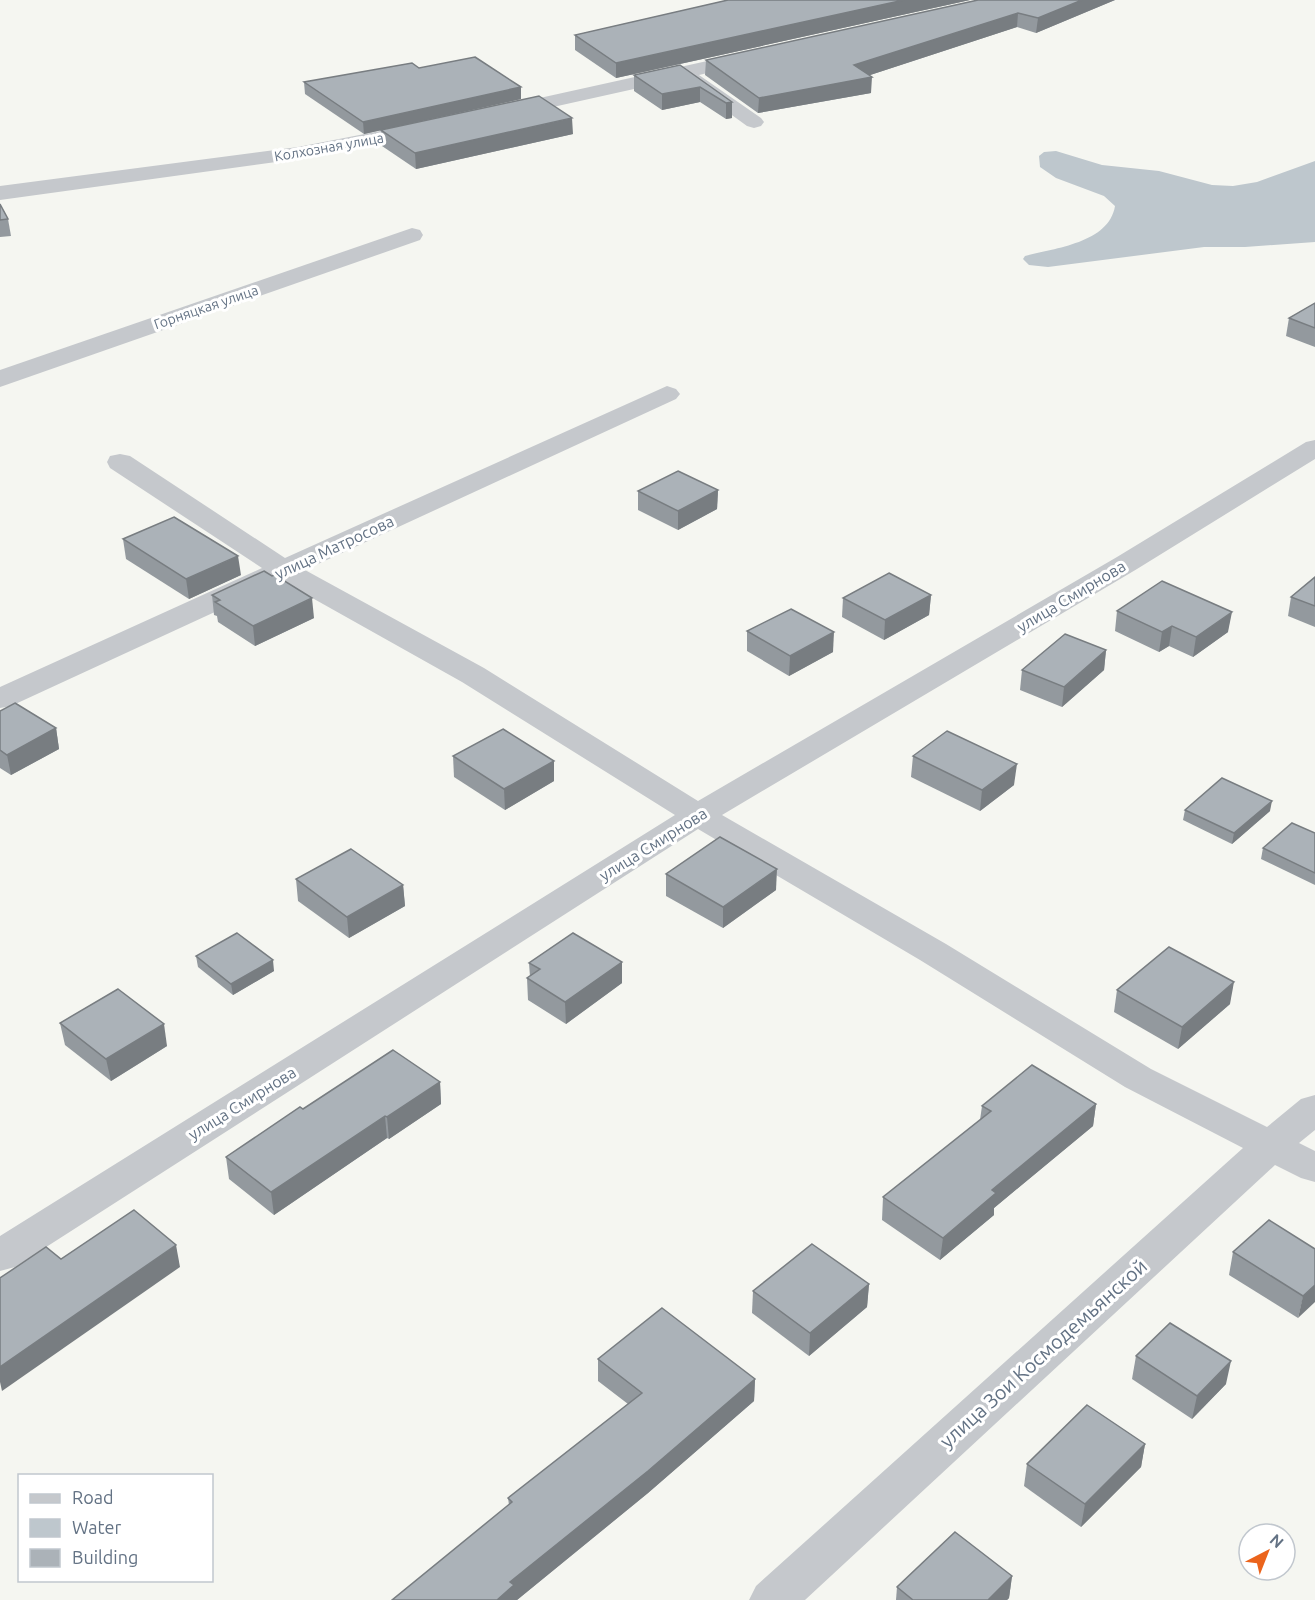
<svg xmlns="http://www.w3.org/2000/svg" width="1315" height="1600" font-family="Ubuntu,sans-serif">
  <rect width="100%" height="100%" fill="#f5f6f1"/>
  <!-- water -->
  <path fill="#bec7cd" d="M1056 151 1102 165 1159 171 1212 185 1233 186 1257 182 1315 161V242L1245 247H1204L1048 267 1029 265 1023 259 1025 256C1055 248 1109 243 1115 206L1104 196 1056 178 1040 167 1039 156 1044 152Z"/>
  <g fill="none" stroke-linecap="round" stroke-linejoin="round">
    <!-- minor -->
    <g fill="#c5c8cc" fill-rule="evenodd">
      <polygon points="748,52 755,54 758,58 755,62 699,75 761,118 764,122 761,126 754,128 747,126 689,84 686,80 688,77 503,118 496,116 493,112 496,108 503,106"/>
      <polygon points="426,122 433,124 436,128 433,132 298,159 0,200 0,186 298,147"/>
      <polygon points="412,228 420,230 423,235 420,240 0,387 0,370"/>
      <polygon points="667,386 676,389 680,394 676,399 305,570 484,668 698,801 1117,557 1306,442 1315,440 1315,459 1137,569 722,815 946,944 1151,1069 1267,1127 1301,1099 1315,1095 1315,1130 1299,1143 1315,1151 1315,1182 1301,1178 1275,1165 805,1600 749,1600 756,1586 1243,1148 1125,1087 920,960 698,829 15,1267 0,1271 0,1236 675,815 462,682 282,581 11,706 0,708 0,687 262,568 110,468 107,462 110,456 120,454 130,456 285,558"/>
    </g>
  </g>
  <!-- wall -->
  <g fill="#93999e">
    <polygon points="728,0 970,0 616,78 575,50 575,35"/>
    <polygon points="978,0 1115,0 1036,33 1017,27 870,75 871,93 758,113 705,75 706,60"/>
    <polygon points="680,65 732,102 732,118 726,119 700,102 662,110 634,91 634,75"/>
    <polygon points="419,68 521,99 364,134 305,94 304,82"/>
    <polygon points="381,130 573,134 416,169 382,146"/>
    <polygon points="0,204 8,219 11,236 0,237"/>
    <polygon points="1315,303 1315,347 1286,336 1289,318"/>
    <polygon points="718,490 717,509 678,530 638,510 638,491"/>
    <polygon points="123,539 241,575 189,599 126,559"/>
    <polygon points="1315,577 1315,627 1288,616 1291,597"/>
    <polygon points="212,595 314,618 255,646 218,622 217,616 214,615"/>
    <polygon points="931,595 929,615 884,640 842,617 843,598"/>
    <polygon points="1117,611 1228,632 1193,657 1169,646 1159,652 1115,631"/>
    <polygon points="747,631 833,652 789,676 747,651"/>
    <polygon points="1106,650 1104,670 1062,707 1020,690 1022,670"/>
    <polygon points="0,711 56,728 59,749 11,775 0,768"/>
    <polygon points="453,756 554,761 554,781 505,810 454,777"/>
    <polygon points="913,756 1014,785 980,811 911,777"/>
    <polygon points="1185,810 1270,811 1232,844 1183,820"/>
    <polygon points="1315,833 1315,885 1261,859 1263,848"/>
    <polygon points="666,874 776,890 723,928 666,896"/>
    <polygon points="296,879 403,885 405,906 349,938 298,901"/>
    <polygon points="196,956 274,971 233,995 198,967"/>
    <polygon points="622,962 622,983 566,1024 528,1000 527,978 530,977 529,963"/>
    <polygon points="1117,990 1230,1004 1178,1049 1114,1012"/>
    <polygon points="60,1023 167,1046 111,1081 65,1045"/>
    <polygon points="440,1082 441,1104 389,1139 387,1138 274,1215 229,1179 226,1157 303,1109"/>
    <polygon points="1096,1104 1093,1126 994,1208 994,1215 940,1260 882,1220 883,1197 980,1120 982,1106"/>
    <polygon points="1315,1249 1298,1318 1229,1275 1233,1252"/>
    <polygon points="869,1284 867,1307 809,1356 752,1313 753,1291"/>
    <polygon points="1136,1356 1226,1384 1192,1419 1132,1379"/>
    <polygon points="598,1359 755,1379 754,1401 648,1493 517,1600 392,1600 509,1505 508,1498 628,1404 598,1381"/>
    <polygon points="1145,1444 1141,1467 1081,1527 1024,1486 1027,1464"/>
    <polygon points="1012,1576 1009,1598 1007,1600 896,1600 897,1587"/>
  </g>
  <!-- shaded-wall -->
  <g fill="#787d81">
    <polygon points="904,0 970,0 616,78 616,63"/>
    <polygon points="1082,0 1115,0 1036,33 1038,18"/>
    <polygon points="1018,13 1017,27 855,80 872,77 871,93 758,113 759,98 854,65"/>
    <polygon points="521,87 521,99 364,134 363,122"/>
    <polygon points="700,87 700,102 662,110 662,94"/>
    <polygon points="732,102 732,118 726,119 726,103"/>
    <polygon points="572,118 573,134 416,169 415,153"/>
    <polygon points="718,490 717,509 678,530 678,511"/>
    <polygon points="238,556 241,575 189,599 186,579"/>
    <polygon points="931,595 929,615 884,640 885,620"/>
    <polygon points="312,598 314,618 255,646 253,626"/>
    <polygon points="1232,612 1228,632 1193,657 1196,637"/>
    <polygon points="1172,626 1169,646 1159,652 1162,632"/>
    <polygon points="834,632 833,652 789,676 790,656"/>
    <polygon points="1106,650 1104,670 1062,707 1064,687"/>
    <polygon points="56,728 59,749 11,775 7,755"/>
    <polygon points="554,761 554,781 505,810 504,789"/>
    <polygon points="1017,764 1014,785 980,811 982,790"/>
    <polygon points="1272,801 1270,811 1232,844 1234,833"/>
    <polygon points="777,869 776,890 723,928 723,907"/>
    <polygon points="403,885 405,906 349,938 347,917"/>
    <polygon points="273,960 274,971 233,995 231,984"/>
    <polygon points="622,962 622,983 566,1024 565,1002"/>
    <polygon points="1234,982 1230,1004 1178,1049 1182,1027"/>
    <polygon points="164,1024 167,1046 111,1081 106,1059"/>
    <polygon points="440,1082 441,1104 389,1139 387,1117"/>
    <polygon points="1096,1104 1093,1126 994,1208 994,1215 940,1260 943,1238 992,1190"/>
    <polygon points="385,1116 387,1138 274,1215 271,1192"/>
    <polygon points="176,1245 180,1267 2,1391 0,1382 0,1367"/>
    <polygon points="869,1284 867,1307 809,1356 810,1333"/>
    <polygon points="1315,1285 1315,1302 1298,1318 1303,1296"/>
    <polygon points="1231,1361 1226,1384 1192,1419 1197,1396"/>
    <polygon points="755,1379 754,1401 648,1493 517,1600 497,1600 510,1582"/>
    <polygon points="1145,1444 1141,1467 1081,1527 1085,1504"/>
    <polygon points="1012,1576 1009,1598 1007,1600 988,1600"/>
  </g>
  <!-- building -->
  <g fill="#abb2b8" stroke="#787d81" stroke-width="1.5">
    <polygon points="728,0 904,0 616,63 575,35"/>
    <polygon points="978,0 1082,0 1038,18 1018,13 854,65 872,77 759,98 706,60"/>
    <polygon points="475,57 521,87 363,122 304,82 412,63 419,68"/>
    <polygon points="680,65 732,102 726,103 700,87 662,94 634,75"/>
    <polygon points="539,96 572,118 415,153 381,130"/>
    <polygon points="0,204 8,219 0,220"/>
    <polygon points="1315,303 1315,328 1289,318"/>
    <polygon points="678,471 718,490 678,511 638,491"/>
    <polygon points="174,517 238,556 186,579 123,539"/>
    <polygon points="264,571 272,576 275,575 312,598 253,626 215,602 220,600 212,595"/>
    <polygon points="889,573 931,595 885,620 843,598"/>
    <polygon points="1315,577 1315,606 1291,597"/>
    <polygon points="1162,581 1232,612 1196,637 1172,626 1162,632 1117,611"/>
    <polygon points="791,609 834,632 790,656 747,631"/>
    <polygon points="1065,634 1106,650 1064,687 1022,670"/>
    <polygon points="15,703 56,728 7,755 0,750 0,711"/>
    <polygon points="503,729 554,761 504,789 453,756"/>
    <polygon points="947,731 1017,764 982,790 913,756"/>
    <polygon points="1222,778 1272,801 1234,833 1185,810"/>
    <polygon points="1292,823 1315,833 1315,873 1263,848"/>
    <polygon points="720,837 777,869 723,907 666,874"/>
    <polygon points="351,849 403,885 347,917 296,879"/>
    <polygon points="237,933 273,960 231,984 196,956"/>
    <polygon points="573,933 622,962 565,1002 527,978 540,969 529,963"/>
    <polygon points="1169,947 1234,982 1182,1027 1117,990"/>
    <polygon points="118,989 164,1024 106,1059 60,1023"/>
    <polygon points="393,1050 440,1082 387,1117 385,1116 271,1192 226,1157 300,1107 303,1109"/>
    <polygon points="1032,1065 1096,1104 992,1190 996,1193 943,1238 883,1197 991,1111 982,1106"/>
    <polygon points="134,1210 176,1245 0,1367 0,1278 46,1247 61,1259"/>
    <polygon points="1269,1220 1315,1249 1315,1285 1303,1296 1233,1252"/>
    <polygon points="812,1244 869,1284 810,1333 753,1291"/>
    <polygon points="662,1308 755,1379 648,1471 510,1582 514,1585 497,1600 392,1600 512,1502 508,1498 642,1393 598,1359"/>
    <polygon points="1170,1323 1231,1361 1197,1396 1136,1356"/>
    <polygon points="1087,1405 1145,1444 1085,1504 1027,1464"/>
    <polygon points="955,1532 1012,1576 988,1600 913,1600 897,1587"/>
  </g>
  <g text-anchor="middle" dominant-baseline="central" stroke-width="6" stroke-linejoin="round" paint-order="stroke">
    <!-- far-street labels -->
    <g font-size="14" fill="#637284" stroke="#fff">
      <text transform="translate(329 147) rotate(-10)">Колхозная улица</text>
      <text transform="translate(206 307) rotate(-19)">Горняцкая улица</text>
    </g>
    <!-- street labels -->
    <g font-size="16" fill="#637284" stroke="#fff">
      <text transform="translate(334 547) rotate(-25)">улица Матросова</text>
      <text transform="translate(1071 596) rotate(-31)">улица Смирнова</text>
      <text transform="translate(653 844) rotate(-32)">улица Смирнова</text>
      <text transform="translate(242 1103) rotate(-32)">улица Смирнова</text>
    </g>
    <!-- near-street labels -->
    <g font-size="20" fill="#637284" stroke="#fff">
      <text transform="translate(1043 1353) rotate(-42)">улица Зои Космодемьянской</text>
    </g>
  </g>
  <!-- legend -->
  <rect x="18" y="1474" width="195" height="108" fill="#ffffff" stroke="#c1c7ce" stroke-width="1.5"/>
  <rect x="30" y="1494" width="30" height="9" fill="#c5c8cc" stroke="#c1c7ce" stroke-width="1.5"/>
  <text x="72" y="1504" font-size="18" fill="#637284">Road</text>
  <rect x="30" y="1519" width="30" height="18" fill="#bec7cd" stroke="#c1c7ce" stroke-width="1.5"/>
  <text x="72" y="1534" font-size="18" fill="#637284">Water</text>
  <rect x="30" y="1549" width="30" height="18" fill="#abb2b8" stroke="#c1c7ce" stroke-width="1.5"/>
  <text x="72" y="1564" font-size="18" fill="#637284">Building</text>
  <!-- north arrow -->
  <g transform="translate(1267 1552) rotate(42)"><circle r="28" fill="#ffffff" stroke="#c1c7ce" stroke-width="1.5"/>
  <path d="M0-4.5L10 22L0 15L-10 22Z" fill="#eb641c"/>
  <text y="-9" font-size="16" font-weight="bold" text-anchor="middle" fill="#637284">N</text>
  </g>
</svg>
